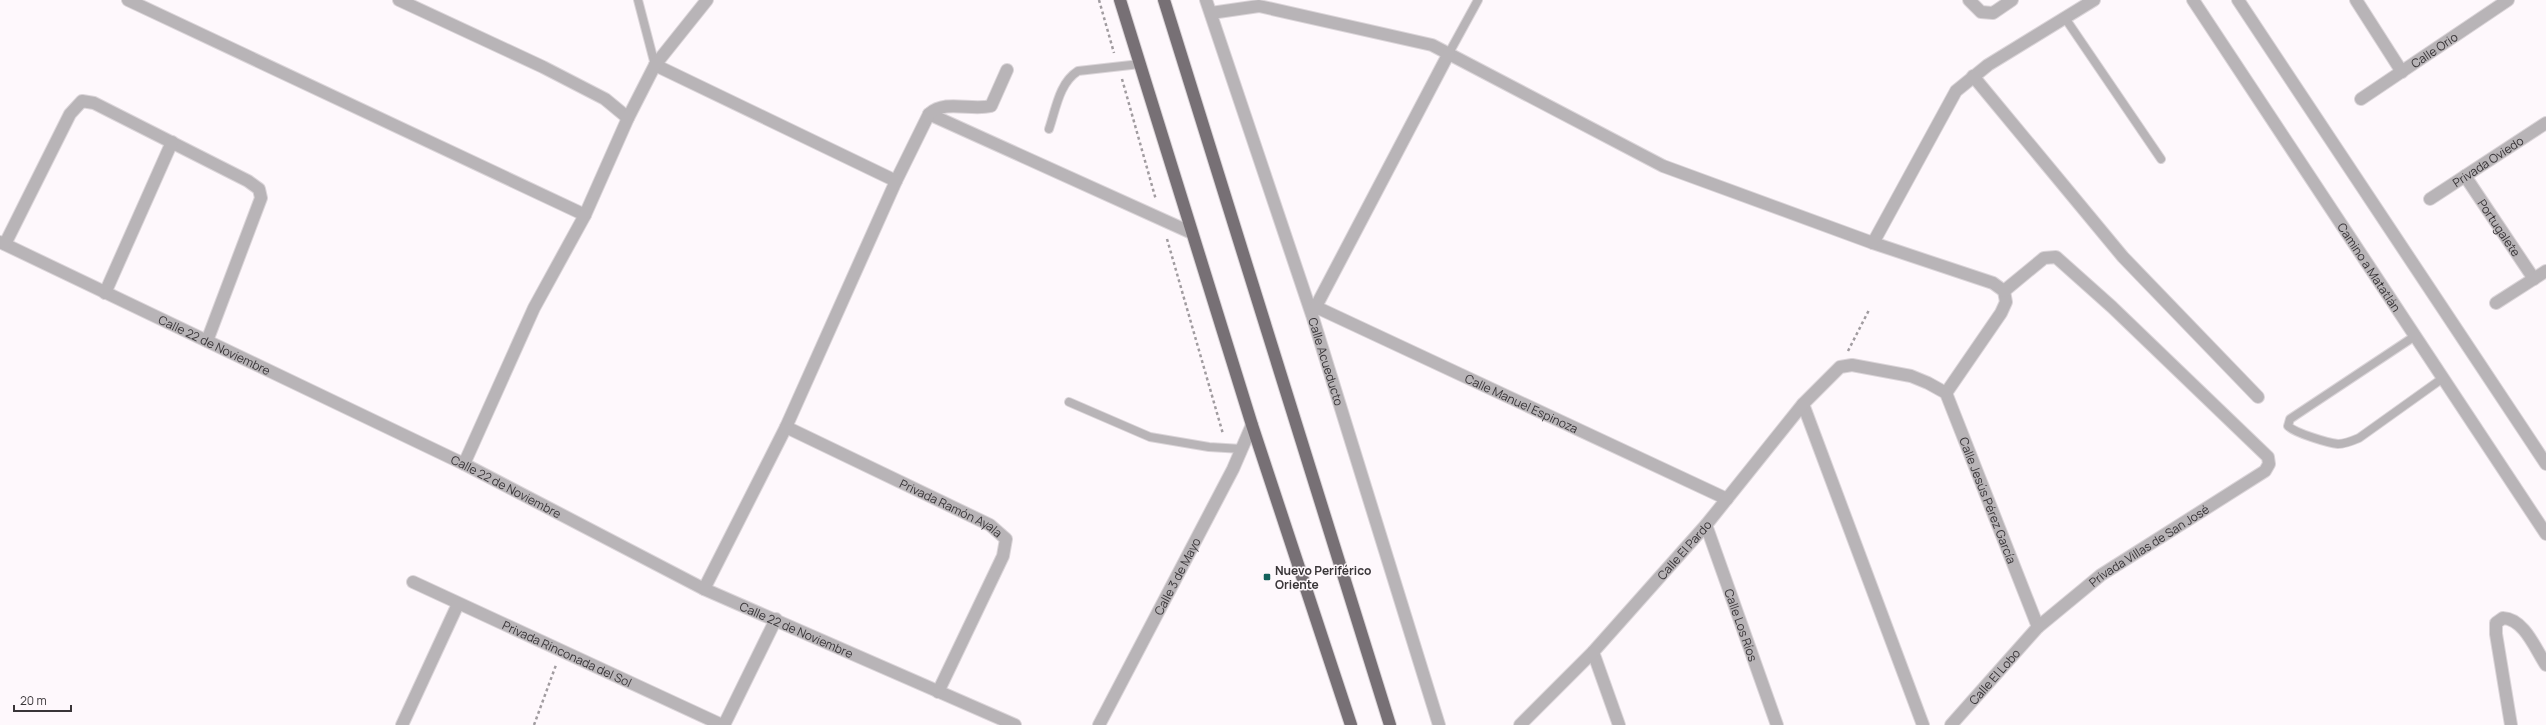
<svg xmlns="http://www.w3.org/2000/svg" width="2546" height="725" font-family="Manrope,sans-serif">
  <rect width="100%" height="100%" fill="#fef8fc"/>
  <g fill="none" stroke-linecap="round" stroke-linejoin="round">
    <defs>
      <g id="service">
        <polyline points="638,0 655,65"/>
        <polyline points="2065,18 2161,159"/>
        <polyline points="1449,53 1478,0"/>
        <path d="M1049 129C1056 109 1059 83 1078 71L1140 64"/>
        <path d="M2415 336 2290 419 2288 426C2295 433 2328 443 2338 444 2345 444 2352 441 2359 438L2443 378"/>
        <polyline points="1069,402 1150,437 1209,447 1242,449"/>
      </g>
      <g id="minor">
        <polyline points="128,0 585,215"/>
        <polyline points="399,0 543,67 605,99 628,118"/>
        <path id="s1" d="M1206 0 1312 315 1439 725"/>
        <polyline points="1969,0 1981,12 1993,13 2012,0"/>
        <polyline points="2356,0 2402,72"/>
        <polyline points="1211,13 1259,6 1432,45 1663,166 1873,243 1993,283 2004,291 2006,302 2001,313 1946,393"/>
        <polyline points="655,65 896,181"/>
        <polyline points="1973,76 2123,257 2258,397"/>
        <path id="s2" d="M2361 99 2508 0"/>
        <polyline points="929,114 1192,233"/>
        <path id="s3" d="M2465 176 2534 279"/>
        <path id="s4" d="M2430 199 2546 123"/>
        <path id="s5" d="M0 242 464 464 704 589 1015 725"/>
        <polyline points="1873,243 1956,91 1988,65 2094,0"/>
        <polyline points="5,244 70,114 82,101 94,103 248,181 259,189 261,198 207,341"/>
        <polyline points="105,293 172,142"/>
        <polyline points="2496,303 2546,271"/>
        <path id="s6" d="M1316 307 1727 499"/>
        <polyline points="1312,314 1449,53"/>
        <polyline points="1803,404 1923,725"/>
        <path id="s7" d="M786 427 990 525 1006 539 1003 556 938 692"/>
        <polyline points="464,464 534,308 585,215 628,118 655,65 707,0"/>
        <path id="s8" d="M1706 525 1777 725"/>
        <path id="s9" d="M413 582 722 725"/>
        <path d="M704 589 786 427 896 181 929 114C946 99 970 111 991 106L1007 70"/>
        <polyline points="1593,652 1619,725"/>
        <polyline points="402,725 458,604"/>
        <polyline points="724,725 776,619"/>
        <path id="s10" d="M1099 725 1233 469 1252 425"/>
        <path id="s11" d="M1520 725 1593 652 1706 525 1803 404 1840 367 1852 365 1911 376 1928 383 1946 393 2038 627"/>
        <path id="s12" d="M1951 725 2038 627 2101 575 2265 471 2269 464 2268 457 2112 307 2056 257 2044 258 2004 291"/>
        <path d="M2511 725 2496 634V623L2503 618C2524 619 2535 648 2546 665"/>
      </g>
      <g id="tertiary">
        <path id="s13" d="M2193 0 2546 534"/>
        <polyline points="2238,0 2546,464"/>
      </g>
      <g id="trunk">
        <polyline points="1120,0 1252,425 1351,725"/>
        <polyline points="1164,0 1390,725"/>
      </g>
    </defs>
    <!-- service casing -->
    <use href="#service" stroke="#dbd5d9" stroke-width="10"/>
    <!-- minor casing -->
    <use href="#minor" stroke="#dbd5d9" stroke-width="14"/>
    <!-- tertiary casing -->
    <use href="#tertiary" stroke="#dbd5d9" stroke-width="14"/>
    <!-- trunk casing -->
    <use href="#trunk" stroke="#dbd5d9" stroke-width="14"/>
    <!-- path -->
    <g stroke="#a19ca0" stroke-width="2.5" stroke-dasharray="3 3" stroke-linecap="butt">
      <polyline points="1099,0 1114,53"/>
      <polyline points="1122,79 1156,200"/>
      <polyline points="1167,239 1223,434"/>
      <polyline points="1848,351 1869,310"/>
      <polyline points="534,725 556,665"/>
    </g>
    <!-- service -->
    <use href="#service" stroke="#b8b4b7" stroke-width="8"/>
    <!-- minor -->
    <use href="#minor" stroke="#b8b4b7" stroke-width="12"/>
    <!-- tertiary -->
    <use href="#tertiary" stroke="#b8b4b7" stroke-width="12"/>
    <!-- trunk -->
    <use href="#trunk" stroke="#777075" stroke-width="12"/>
  </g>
  <!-- markers -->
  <rect fill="#15625c" stroke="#fef8fc" stroke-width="1.5" x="1263" y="573" width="8" height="8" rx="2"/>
  <g text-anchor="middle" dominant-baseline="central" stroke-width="3" stroke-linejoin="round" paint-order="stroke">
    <!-- street labels -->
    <g font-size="12" fill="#393538" stroke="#fef8fc">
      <text stroke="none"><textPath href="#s2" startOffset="88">Calle Orio</textPath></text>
      <text stroke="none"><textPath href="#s4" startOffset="69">Privada Oviedo</textPath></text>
      <text stroke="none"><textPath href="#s3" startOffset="62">Portugalete</textPath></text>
      <text stroke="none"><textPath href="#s13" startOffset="320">Camino a Matatlán</textPath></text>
      <text stroke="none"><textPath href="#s5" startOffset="238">Calle 22 de Noviembre</textPath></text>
      <text stroke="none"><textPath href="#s1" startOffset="381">Calle Acueducto</textPath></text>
      <text stroke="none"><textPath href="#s6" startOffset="227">Calle Manuel Espinoza</textPath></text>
      <text stroke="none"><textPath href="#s5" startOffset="562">Calle 22 de Noviembre</textPath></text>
      <text stroke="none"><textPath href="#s11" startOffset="707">Calle Jesús Pérez García</textPath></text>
      <text stroke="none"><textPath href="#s7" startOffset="184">Privada Ramón Ayala</textPath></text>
      <text stroke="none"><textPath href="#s12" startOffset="269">Privada Villas de San José</textPath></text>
      <text stroke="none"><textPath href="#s11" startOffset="240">Calle El Pardo</textPath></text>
      <text stroke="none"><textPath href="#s10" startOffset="168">Calle 3 de Mayo</textPath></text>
      <text stroke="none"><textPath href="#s8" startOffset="106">Calle Los Ríos</textPath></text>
      <text stroke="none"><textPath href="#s5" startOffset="886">Calle 22 de Noviembre</textPath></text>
      <text stroke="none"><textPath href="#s9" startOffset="170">Privada Rinconada del Sol</textPath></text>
      <text stroke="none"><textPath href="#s12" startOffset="65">Calle El Lobo</textPath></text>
    </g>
    <!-- poi labels -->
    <g font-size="12" font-weight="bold" fill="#393538" stroke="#fef8fc" text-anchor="start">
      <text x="1275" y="570">Nuevo Periférico<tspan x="1275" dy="14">Oriente</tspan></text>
    </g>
  </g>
  <!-- scale -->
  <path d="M14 705v6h57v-6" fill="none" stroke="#393538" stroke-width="2"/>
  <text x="20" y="705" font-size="12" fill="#393538" stroke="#fef8fc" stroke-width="3" paint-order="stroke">20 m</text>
</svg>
